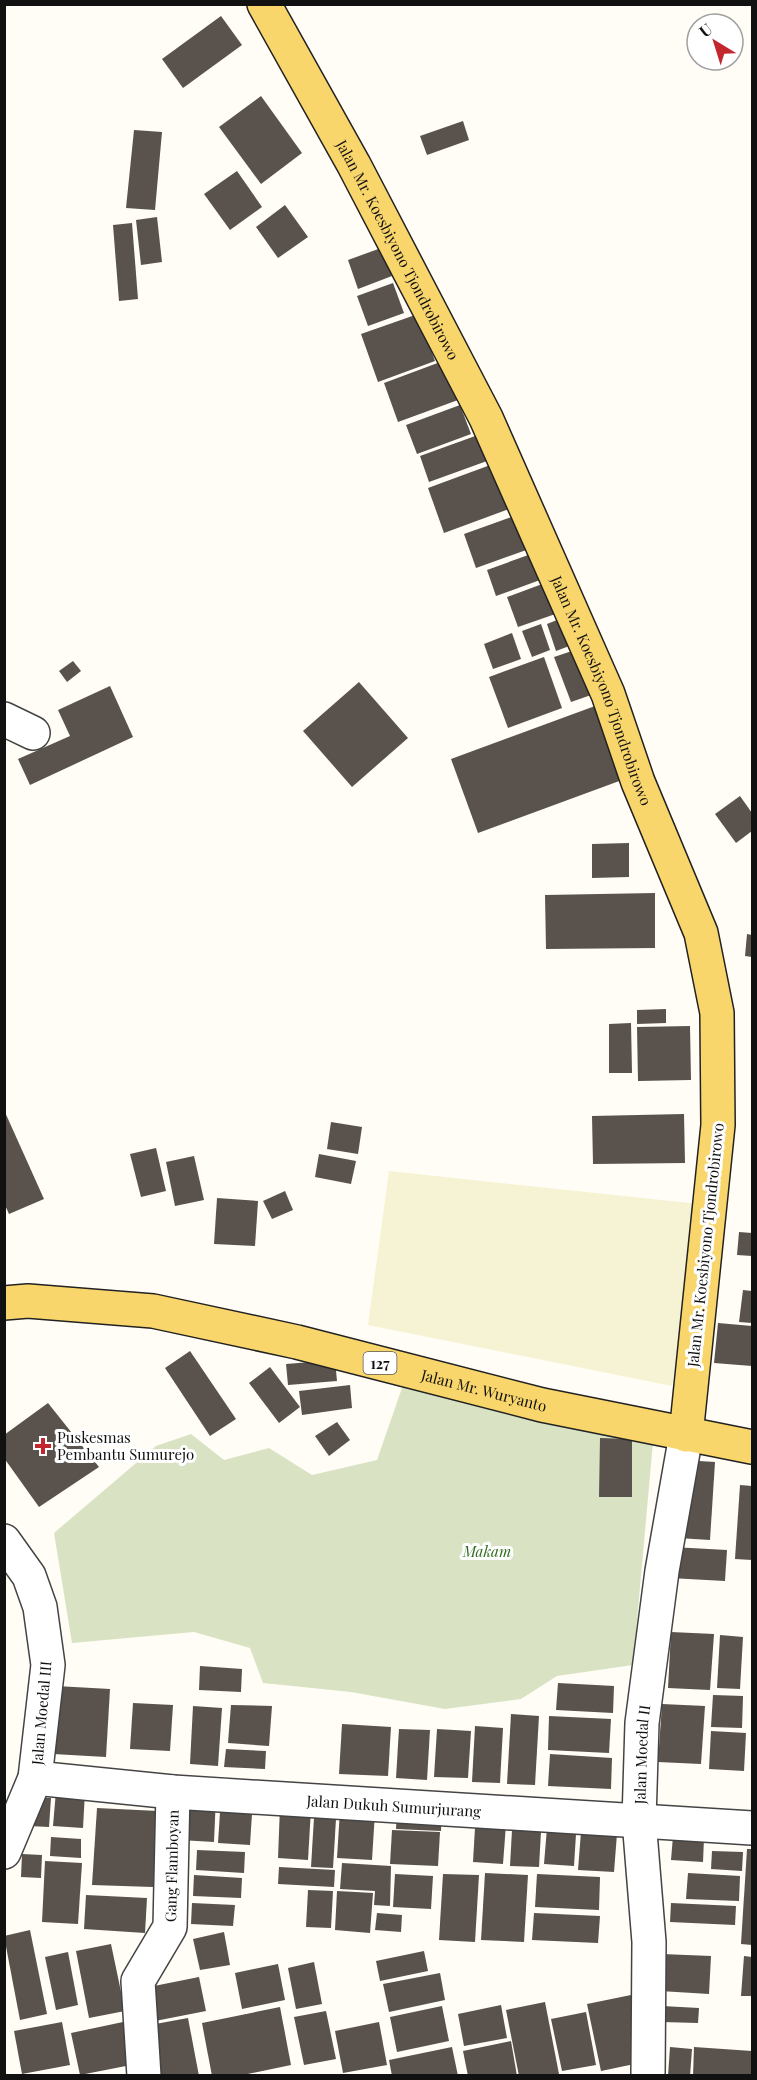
<svg xmlns="http://www.w3.org/2000/svg" width="757" height="2080" font-family="'Playfair Display',serif">
  <rect width="100%" height="100%" fill="#fffdf5"/>
  <!-- farmland -->
  <polygon fill="#f6f3d4" points="389,1171 699,1204 672,1386 368,1325"/>
  <!-- cemetery -->
  <polygon fill="#d9e3c4" points="403,1385 653,1442 633,1665 557,1676 521,1699 445,1709 351,1692 263,1683 250,1648 194,1632 72,1643 54,1533 156,1446 191,1434 224,1460 269,1448 312,1475 377,1460"/>
  <!-- building -->
  <g fill="#5a524d">
    <polygon points="221,16 242,45 183,88 162,59"/>
    <polygon points="261,96 302,153 261,184 219,127"/>
    <polygon points="463,121 469,140 427,155 420,136"/>
    <polygon points="134,130 162,132 155,210 126,208"/>
    <polygon points="237,171 262,207 230,230 204,194"/>
    <polygon points="285,205 308,237 278,258 256,227"/>
    <polygon points="157,217 162,262 141,265 136,220"/>
    <polygon points="132,223 138,299 119,301 113,225"/>
    <polygon points="381,248 392,276 358,289 348,260"/>
    <polygon points="393,283 404,313 368,326 357,296"/>
    <polygon points="418,314 435,361 378,382 361,334"/>
    <polygon points="443,361 458,400 398,422 384,383"/>
    <polygon points="460,405 471,434 417,454 406,425"/>
    <polygon points="478,435 487,461 429,482 420,456"/>
    <polygon points="493,464 509,509 444,533 428,488"/>
    <polygon points="520,514 532,548 476,568 464,534"/>
    <polygon points="531,554 540,580 496,596 487,570"/>
    <polygon points="553,580 564,611 518,627 507,597"/>
    <polygon points="562,618 572,645 556,651 547,624"/>
    <polygon points="541,624 550,650 532,657 522,631"/>
    <polygon points="512,633 521,659 493,669 484,644"/>
    <polygon points="578,649 594,694 571,702 554,657"/>
    <polygon points="544,657 562,708 508,728 489,677"/>
    <polygon points="73,661 81,671 67,682 59,671"/>
    <polygon points="359,682 408,738 352,787 303,731"/>
    <polygon points="110,686 133,737 30,785 18,759 70,736 58,710"/>
    <polygon points="595,706 622,780 478,833 451,759"/>
    <polygon points="740,796 752,813 752,831 736,843 715,814"/>
    <polygon points="629,843 629,877 592,878 592,844"/>
    <polygon points="655,893 655,948 546,949 545,895"/>
    <polygon points="747,934 752,935 752,957 745,956"/>
    <polygon points="666,1009 666,1023 637,1024 637,1010"/>
    <polygon points="631,1023 632,1073 609,1073 609,1024"/>
    <polygon points="690,1026 691,1080 638,1081 637,1027"/>
    <polygon points="4,1110 44,1199 9,1214 4,1203"/>
    <polygon points="684,1114 685,1163 593,1164 592,1116"/>
    <polygon points="331,1122 362,1127 358,1154 327,1149"/>
    <polygon points="156,1148 166,1191 141,1197 130,1154"/>
    <polygon points="319,1154 356,1161 351,1184 315,1177"/>
    <polygon points="194,1156 204,1200 175,1206 166,1162"/>
    <polygon points="285,1191 293,1210 272,1219 263,1201"/>
    <polygon points="217,1198 258,1201 255,1246 214,1244"/>
    <polygon points="739,1232 752,1233 752,1256 737,1255"/>
    <polygon points="743,1290 752,1291 752,1323 739,1322"/>
    <polygon points="718,1323 752,1326 752,1366 714,1363"/>
    <polygon points="190,1351 236,1419 210,1436 165,1368"/>
    <polygon points="335,1360 337,1381 288,1385 286,1364"/>
    <polygon points="270,1367 300,1407 279,1423 249,1383"/>
    <polygon points="350,1385 352,1408 302,1415 299,1391"/>
    <polygon points="48,1403 99,1467 39,1507 4,1458 4,1435"/>
    <polygon points="337,1422 350,1440 329,1456 315,1436"/>
    <polygon points="600,1438 632,1439 632,1497 599,1497"/>
    <polygon points="683,1460 715,1462 710,1540 678,1538"/>
    <polygon points="740,1485 752,1486 752,1560 735,1559"/>
    <polygon points="672,1547 727,1550 725,1581 670,1578"/>
    <polygon points="671,1632 714,1634 710,1690 668,1688"/>
    <polygon points="720,1635 743,1637 740,1689 717,1688"/>
    <polygon points="200,1666 242,1669 241,1692 199,1690"/>
    <polygon points="558,1683 614,1686 613,1713 556,1710"/>
    <polygon points="56,1686 110,1689 106,1757 53,1754"/>
    <polygon points="713,1695 743,1696 742,1728 711,1727"/>
    <polygon points="133,1703 173,1705 170,1751 130,1749"/>
    <polygon points="662,1704 705,1706 701,1764 658,1762"/>
    <polygon points="231,1705 272,1706 269,1746 228,1743"/>
    <polygon points="193,1706 222,1708 218,1766 190,1764"/>
    <polygon points="511,1714 539,1716 535,1785 507,1784"/>
    <polygon points="549,1716 611,1719 609,1753 548,1750"/>
    <polygon points="342,1724 391,1727 388,1776 339,1774"/>
    <polygon points="475,1726 503,1728 500,1783 472,1782"/>
    <polygon points="399,1729 430,1730 427,1780 396,1778"/>
    <polygon points="437,1729 471,1731 468,1778 434,1777"/>
    <polygon points="711,1731 746,1733 744,1771 709,1769"/>
    <polygon points="226,1749 266,1751 265,1769 224,1767"/>
    <polygon points="550,1754 612,1758 611,1789 548,1786"/>
    <polygon points="56,1791 85,1792 83,1828 53,1826"/>
    <polygon points="182,1795 216,1796 214,1842 180,1840"/>
    <polygon points="31,1797 51,1798 49,1827 29,1826"/>
    <polygon points="221,1797 253,1798 250,1845 218,1843"/>
    <polygon points="315,1801 337,1803 333,1868 311,1867"/>
    <polygon points="280,1807 311,1809 308,1860 278,1858"/>
    <polygon points="397,1807 442,1809 441,1831 396,1829"/>
    <polygon points="97,1808 158,1811 153,1887 92,1885"/>
    <polygon points="340,1810 375,1812 372,1860 337,1858"/>
    <polygon points="476,1810 507,1811 503,1864 473,1862"/>
    <polygon points="513,1812 542,1814 539,1867 510,1866"/>
    <polygon points="548,1816 577,1818 574,1866 544,1864"/>
    <polygon points="582,1819 618,1821 614,1872 578,1870"/>
    <polygon points="392,1830 440,1832 438,1866 390,1864"/>
    <polygon points="673,1836 704,1838 703,1862 671,1860"/>
    <polygon points="51,1837 81,1839 81,1858 50,1856"/>
    <polygon points="747,1849 752,1849 752,1945 741,1944"/>
    <polygon points="197,1850 245,1852 244,1873 196,1870"/>
    <polygon points="712,1851 743,1852 742,1871 711,1869"/>
    <polygon points="22,1854 42,1855 41,1878 21,1877"/>
    <polygon points="45,1861 82,1863 78,1924 42,1922"/>
    <polygon points="342,1863 391,1866 390,1906 374,1905 375,1891 340,1889"/>
    <polygon points="279,1867 335,1870 334,1887 278,1884"/>
    <polygon points="485,1873 528,1875 524,1942 481,1940"/>
    <polygon points="688,1873 740,1876 739,1901 686,1899"/>
    <polygon points="395,1874 433,1876 431,1909 393,1907"/>
    <polygon points="443,1874 479,1875 475,1942 439,1940"/>
    <polygon points="537,1874 600,1877 599,1910 535,1907"/>
    <polygon points="194,1875 242,1878 241,1898 193,1896"/>
    <polygon points="308,1890 333,1891 331,1928 306,1927"/>
    <polygon points="337,1891 373,1893 370,1933 335,1930"/>
    <polygon points="86,1895 147,1898 145,1933 84,1929"/>
    <polygon points="192,1903 235,1905 233,1926 191,1924"/>
    <polygon points="671,1903 736,1906 735,1925 670,1922"/>
    <polygon points="377,1913 402,1915 401,1932 375,1930"/>
    <polygon points="534,1913 600,1916 598,1943 532,1940"/>
    <polygon points="30,1930 47,2014 20,2020 4,1936"/>
    <polygon points="224,1932 230,1965 200,1970 193,1939"/>
    <polygon points="111,1944 125,2011 89,2018 76,1951"/>
    <polygon points="424,1951 428,1971 380,1981 376,1961"/>
    <polygon points="68,1952 78,2005 56,2010 45,1957"/>
    <polygon points="662,1954 711,1956 709,1994 660,1991"/>
    <polygon points="744,1956 752,1957 752,1996 741,1996"/>
    <polygon points="314,1962 322,2004 296,2009 288,1968"/>
    <polygon points="278,1964 285,2000 242,2009 235,1973"/>
    <polygon points="440,1973 445,2000 389,2012 383,1984"/>
    <polygon points="199,1977 206,2011 150,2022 144,1988"/>
    <polygon points="631,1995 644,2062 601,2071 587,2004"/>
    <polygon points="545,2002 559,2074 519,2076 506,2010"/>
    <polygon points="501,2005 507,2038 464,2046 458,2014"/>
    <polygon points="442,2006 449,2041 397,2052 390,2017"/>
    <polygon points="662,2006 699,2008 698,2023 662,2022"/>
    <polygon points="280,2007 291,2065 238,2076 212,2076 202,2023"/>
    <polygon points="326,2011 336,2059 304,2065 294,2017"/>
    <polygon points="586,2012 596,2065 562,2071 551,2019"/>
    <polygon points="188,2018 199,2076 160,2076 150,2025"/>
    <polygon points="62,2022 70,2065 22,2074 14,2031"/>
    <polygon points="123,2022 131,2065 80,2075 71,2033"/>
    <polygon points="379,2022 387,2065 343,2073 335,2031"/>
    <polygon points="511,2041 517,2076 468,2076 463,2051"/>
    <polygon points="452,2047 458,2076 392,2076 389,2060"/>
    <polygon points="670,2047 692,2049 690,2076 668,2076"/>
    <polygon points="694,2047 752,2051 752,2076 693,2076"/>
  </g>
  <g fill="none" stroke-linecap="round" stroke-linejoin="round">
    <defs>
      <g id="minor">
        <polyline points="4,719 33,733"/>
        <polyline points="4,1541 29,1576 40,1607 48,1665 35,1778 4,1852"/>
        <path id="s1" d="M35 1778 173 1792 752 1828"/>
        <path id="s2" d="M144 2076 138 1981 170 1927 173 1792"/>
        <path id="s3" d="M648 2076 649 1942 639 1820 642 1723 662 1571 686 1435"/>
      </g>
      <g id="major">
        <path id="s4" d="M264 4 354 165 486 418 608 694 638 782 701 933 717 1013 718 1125 686 1435"/>
        <path id="s5" d="M4 1303 28 1301 153 1311 297 1342 542 1405 752 1447"/>
      </g>
    </defs>
    <!-- minor casing -->
    <use href="#minor" stroke="#444" stroke-width="36"/>
    <!-- major casing -->
    <use href="#major" stroke="#222" stroke-width="36"/>
    <!-- minor -->
    <use href="#minor" stroke="#fff" stroke-width="33"/>
    <!-- major -->
    <use href="#major" stroke="#f9d66b" stroke-width="33"/>
  </g>
  <!-- markers -->
  <path fill="#c4262e" stroke="#fff" stroke-width="2" d="M40 1437h6v6h6v6h-6v6h-6v-6h-6v-6h6z"/>
  <g text-anchor="middle" dominant-baseline="central" stroke-width="6" stroke-linejoin="round" paint-order="stroke">
    <!-- shield labels -->
    <rect fill="#fff" stroke="#585858" stroke-width="1.5" x="363.5" y="1352" width="33" height="22" rx="4.5"/>
    <g font-size="14" font-weight="bold" fill="#111">
      <text x="380" y="1363">127</text>
    </g>
    <!-- street labels -->
    <g font-size="15" fill="#111" stroke="#fff">
      <text stroke="none"><textPath href="#s4" startOffset="280">Jalan Mr. Koesbiyono Tjondrobirowo</textPath></text>
      <text stroke="none"><textPath href="#s4" startOffset="766">Jalan Mr. Koesbiyono Tjondrobirowo</textPath></text>
      <text transform="translate(705 1245) rotate(-84)">Jalan Mr. Koesbiyono Tjondrobirowo</text>
      <text stroke="none"><textPath href="#s5" startOffset="490">Jalan Mr. Wuryanto</textPath></text>
      <text transform="translate(41 1713) rotate(-85)">Jalan Moedal III</text>
      <text stroke="none"><textPath href="#s3" startOffset="322">Jalan Moedal II</textPath></text>
      <text stroke="none"><textPath href="#s1" startOffset="360">Jalan Dukuh Sumurjurang</textPath></text>
      <text stroke="none"><textPath href="#s2" startOffset="219">Gang Flamboyan</textPath></text>
    </g>
    <!-- poi labels -->
    <g font-size="15" fill="#111" stroke="#fff" text-anchor="start">
      <text x="57" y="1437">Puskesmas<tspan x="57" dy="17">Pembantu Sumurejo</tspan></text>
    </g>
    <!-- park labels -->
    <g font-size="15" font-style="italic" fill="#2f6b1f" stroke="#fff">
      <text x="487" y="1551">Makam</text>
    </g>
  </g>
  <!-- border -->
  <rect width="757" height="2080" fill="none" stroke="#111111" stroke-width="12"/>
  <!-- north arrow -->
  <g transform="translate(715 42) rotate(322)"><circle r="28" fill="#ffffff" stroke="#a0a0a0" stroke-width="1.5"/>
  <path d="M0-4.5L10 22L0 15L-10 22Z" fill="#c4262e"/>
  <text y="-9" font-size="16" font-weight="bold" text-anchor="middle" fill="#111111">U</text>
  </g>
</svg>
